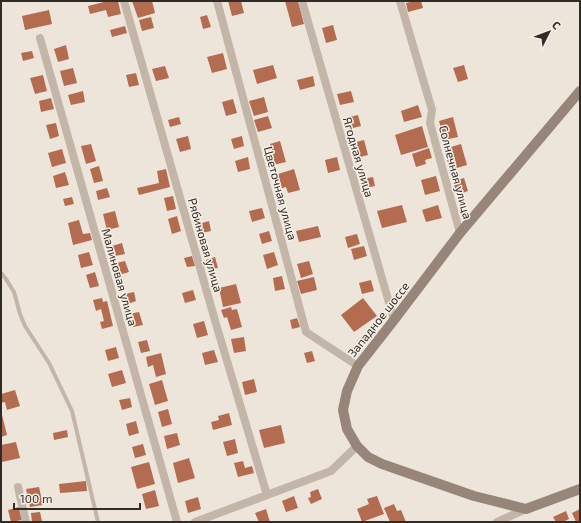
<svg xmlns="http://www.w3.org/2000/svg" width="581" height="523" font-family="'Exo 2',sans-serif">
  <rect width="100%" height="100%" fill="#ede5da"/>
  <!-- building -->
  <g fill="#b46c51">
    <polygon points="108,1 118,1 121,14 108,17 106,10 90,14 88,6"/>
    <polygon points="132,1 152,1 155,13 138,18"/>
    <polygon points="228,1 241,1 244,13 232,16"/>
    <polygon points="285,1 298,1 304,24 292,27"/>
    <polygon points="415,1 421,1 423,8 408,12 406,3"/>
    <polygon points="49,10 52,24 25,30 22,16"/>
    <polygon points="207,15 211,27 203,29 200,17"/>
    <polygon points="151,17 154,28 142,31 139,20"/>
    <polygon points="333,25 337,40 326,43 322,28"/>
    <polygon points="125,26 127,33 112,37 110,30"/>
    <polygon points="66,45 69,59 58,62 54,49"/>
    <polygon points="32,51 34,58 23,61 21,53"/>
    <polygon points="223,53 227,69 212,73 207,57"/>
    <polygon points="273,65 277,78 257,84 253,70"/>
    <polygon points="464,65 468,79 458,82 453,68"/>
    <polygon points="165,66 169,78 156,81 152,69"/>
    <polygon points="73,68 77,83 64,86 60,71"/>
    <polygon points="136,73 139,85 129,87 126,75"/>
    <polygon points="43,75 47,91 35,94 30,78"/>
    <polygon points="313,76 315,86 300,90 297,80"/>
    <polygon points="83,91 85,102 71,105 68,95"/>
    <polygon points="351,91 354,102 340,105 337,94"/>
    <polygon points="264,97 268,112 254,116 249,101"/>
    <polygon points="51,98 54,109 41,112 39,101"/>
    <polygon points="233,99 237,113 226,116 222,102"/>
    <polygon points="418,105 422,117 404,122 401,111"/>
    <polygon points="358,115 361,126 349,129 345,118"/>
    <polygon points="268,116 272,128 258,132 254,120"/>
    <polygon points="179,117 181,124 170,127 168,120"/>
    <polygon points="453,117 458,137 444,140 439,121"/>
    <polygon points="56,123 59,136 50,139 46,125"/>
    <polygon points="422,126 428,147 401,155 395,135"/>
    <polygon points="188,136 191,149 180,152 176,139"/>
    <polygon points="242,136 244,146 234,149 231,139"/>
    <polygon points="364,140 368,155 356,158 352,143"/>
    <polygon points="280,141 286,162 269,166 266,155 273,153 270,144"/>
    <polygon points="91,144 96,161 86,164 81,146"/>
    <polygon points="461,144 467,165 450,170 444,149"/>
    <polygon points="429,148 432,158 425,160 426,164 416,167 412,154"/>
    <polygon points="62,149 66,163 52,167 48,153"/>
    <polygon points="248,157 250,169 238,172 235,161"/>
    <polygon points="337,157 340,170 328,173 325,160"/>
    <polygon points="99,166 103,181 94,183 90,169"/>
    <polygon points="166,169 170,187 139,195 137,188 159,183 157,171"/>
    <polygon points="294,169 300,190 288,193 286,187 279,189 275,175"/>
    <polygon points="65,172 69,185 56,188 53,176"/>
    <polygon points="436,176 440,191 425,195 421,180"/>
    <polygon points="373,177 375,186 365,188 363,179"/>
    <polygon points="464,178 468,191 457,195 453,181"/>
    <polygon points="107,188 110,197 98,200 96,191"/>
    <polygon points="173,196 176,209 167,211 164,198"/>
    <polygon points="72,197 74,204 65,206 63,199"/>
    <polygon points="402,205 407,222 382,228 377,211"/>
    <polygon points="438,205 442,218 426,222 422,210"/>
    <polygon points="262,208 265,218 252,222 249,211"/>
    <polygon points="115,211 119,227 107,230 103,214"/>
    <polygon points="177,216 181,231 172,234 168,219"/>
    <polygon points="79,220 83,234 90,233 92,240 73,245 68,223"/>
    <polygon points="209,221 211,231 197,234 195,225"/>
    <polygon points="318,226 321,237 299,242 296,231"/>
    <polygon points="269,231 272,241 262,244 259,234"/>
    <polygon points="357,234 360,244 348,248 345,237"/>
    <polygon points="122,243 125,254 115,256 112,246"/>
    <polygon points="364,246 367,256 354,260 351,249"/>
    <polygon points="89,252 93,265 81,268 78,255"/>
    <polygon points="274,252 278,265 267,269 263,255"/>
    <polygon points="192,256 195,266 187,267 184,258"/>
    <polygon points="215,257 218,268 208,270 206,260"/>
    <polygon points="125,261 129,272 119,275 116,263"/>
    <polygon points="309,261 313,274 301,278 297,264"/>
    <polygon points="95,272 99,286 90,288 86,275"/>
    <polygon points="282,276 285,289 275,291 273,278"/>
    <polygon points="314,277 317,290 301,294 297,281"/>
    <polygon points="371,280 374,291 362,294 359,283"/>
    <polygon points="236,284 241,303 223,307 219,288"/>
    <polygon points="193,290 196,300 185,303 182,293"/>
    <polygon points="134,292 136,301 128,304 125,294"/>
    <polygon points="102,298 103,302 107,301 113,326 102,329 100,322 104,321 101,309 96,311 93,300"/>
    <polygon points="363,298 377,316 354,332 341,315"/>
    <polygon points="231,307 232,310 237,309 242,327 231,330 227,317 224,318 221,310"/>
    <polygon points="139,312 143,325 133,327 129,314"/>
    <polygon points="297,318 300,327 292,329 290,320"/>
    <polygon points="204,321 208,335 197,338 193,324"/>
    <polygon points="244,337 246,351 234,353 231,339"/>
    <polygon points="147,340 150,351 141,353 138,342"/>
    <polygon points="116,347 119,358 108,361 105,350"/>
    <polygon points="214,350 218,362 205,365 202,353"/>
    <polygon points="312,351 315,361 307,363 304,353"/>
    <polygon points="161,353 166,374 156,377 153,365 148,367 146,357"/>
    <polygon points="122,370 126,383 112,387 108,374"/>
    <polygon points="254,379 257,392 245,395 242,382"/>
    <polygon points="162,380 168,401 155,405 149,384"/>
    <polygon points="15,390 20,406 7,410 5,402 1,403 1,394"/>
    <polygon points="130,398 132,407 122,410 119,400"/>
    <polygon points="168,409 172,424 162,427 158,412"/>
    <polygon points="229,413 232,425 213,430 211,422 219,420 218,416"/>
    <polygon points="1,415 2,415 7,435 1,437"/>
    <polygon points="136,421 139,433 129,436 126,424"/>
    <polygon points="281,425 285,443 264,448 259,430"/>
    <polygon points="67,430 68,437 54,440 53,433"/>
    <polygon points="177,433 180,445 167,449 164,436"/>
    <polygon points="235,439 238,453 227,456 223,442"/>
    <polygon points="16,442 20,458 2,462 1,445"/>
    <polygon points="143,444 146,455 135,458 132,447"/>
    <polygon points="189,458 195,478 178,483 173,463"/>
    <polygon points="243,461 245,468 252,466 254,473 238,477 234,463"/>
    <polygon points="149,462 155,484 137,489 131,467"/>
    <polygon points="86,481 87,491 60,493 59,484"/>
    <polygon points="39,487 43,505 30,507 26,489"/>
    <polygon points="318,489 322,499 311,504 308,498 311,497 310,492"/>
    <polygon points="155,490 159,506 146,509 142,494"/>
    <polygon points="294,496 298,508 286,512 282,501"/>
    <polygon points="377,496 384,514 362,522 357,509 369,504 367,499"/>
    <polygon points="198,497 201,509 188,513 185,501"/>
    <polygon points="394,504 397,511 401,510 406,522 390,522 384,508"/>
    <polygon points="19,507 22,520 11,522 8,510"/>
    <polygon points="266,509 270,522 259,522 255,513"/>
    <polygon points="580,509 580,522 576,522 572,513"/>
    <polygon points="566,511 569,519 563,522 556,522 553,517"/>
    <polygon points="40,512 42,521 32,522 31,513"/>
  </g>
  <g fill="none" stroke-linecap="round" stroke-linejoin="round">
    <!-- lane -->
    <polyline stroke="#c3b5a8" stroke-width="4" points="1,273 6,279 14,292 20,314 25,326 49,363 72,411 98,522"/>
    <!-- street -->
    <g stroke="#c3b5a8" stroke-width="8">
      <polyline points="124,1 216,324 267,495"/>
      <polyline points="217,1 306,332 358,366"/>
      <polyline points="302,1 394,320"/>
      <polyline points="400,1 432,110 430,123 460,233"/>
      <polyline points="40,38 177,522"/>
      <polyline points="18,487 26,522"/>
      <polyline points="195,522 331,471 357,446"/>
      <polyline points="497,522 526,509"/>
    </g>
    <!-- secondary -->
    <polyline stroke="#97857a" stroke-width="10" points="580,91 460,233 394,320 358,366 347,391 343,410 347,429 357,446 368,457 382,464 474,496 526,509 580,489"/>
  </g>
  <g text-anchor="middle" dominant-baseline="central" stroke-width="3" stroke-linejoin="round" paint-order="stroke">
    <!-- street labels -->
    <g font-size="12" fill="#312b27" stroke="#f6efe6">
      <text transform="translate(359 157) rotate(74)">Ягодная улица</text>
      <text transform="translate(456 172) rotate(75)">Солнечная улица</text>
      <text transform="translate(281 193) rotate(75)">Цветочная улица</text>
      <text transform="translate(206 245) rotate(74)">Рябиновая улица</text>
      <text transform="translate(120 277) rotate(74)">Малиновая улица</text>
      <text transform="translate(378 319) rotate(-52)">Западное шоссе</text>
    </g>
  </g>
  <!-- border -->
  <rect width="581" height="523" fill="none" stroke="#312b27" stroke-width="4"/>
  <!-- north arrow -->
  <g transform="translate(549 32) rotate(48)" stroke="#f6efe6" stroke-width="3" paint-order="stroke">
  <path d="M0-3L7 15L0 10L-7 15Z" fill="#312b27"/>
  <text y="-6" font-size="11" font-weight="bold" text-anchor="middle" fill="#312b27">С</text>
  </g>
  <!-- scale -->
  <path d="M14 503v6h126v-6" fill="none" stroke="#312b27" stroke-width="2"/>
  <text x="20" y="503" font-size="12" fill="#312b27" stroke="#f6efe6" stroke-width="3" paint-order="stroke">100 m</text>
</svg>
